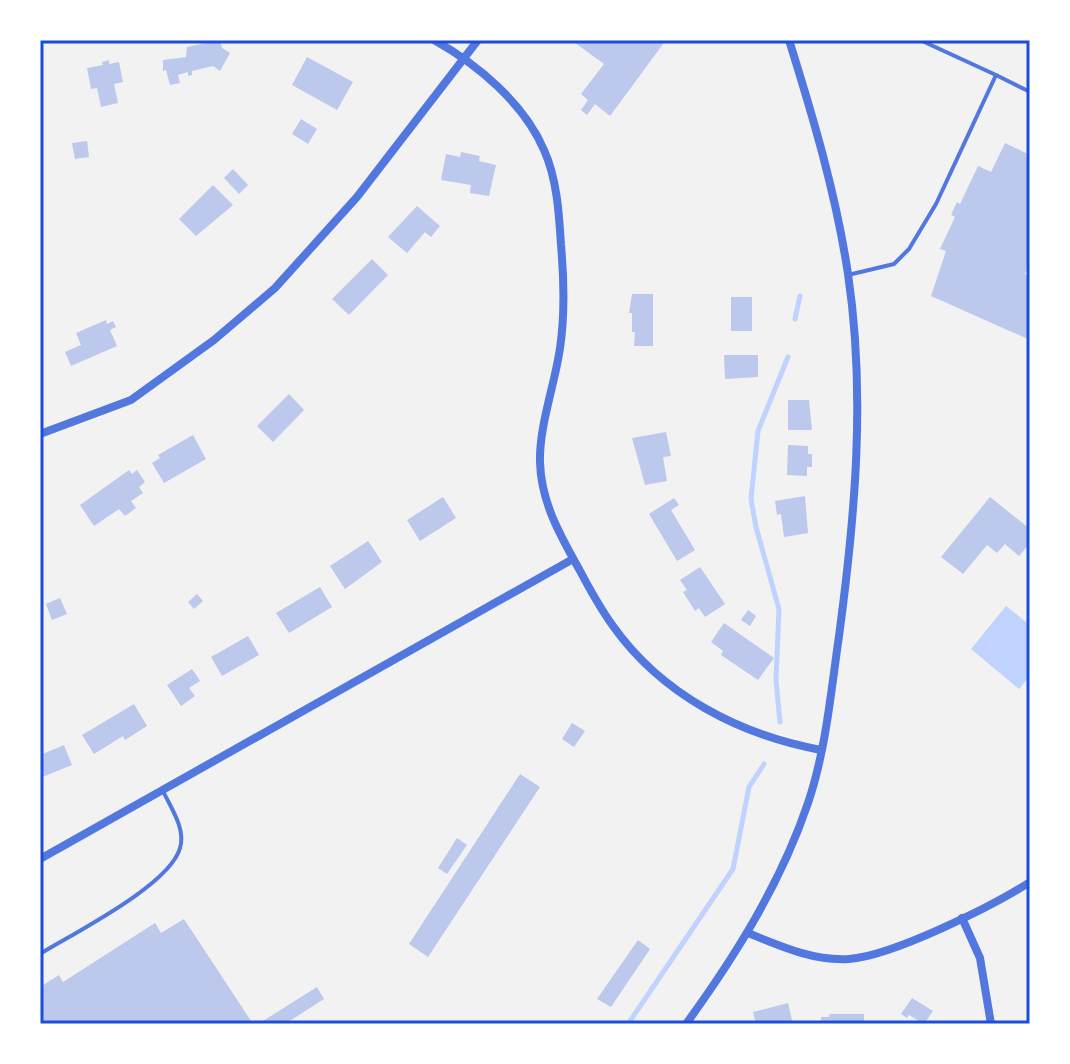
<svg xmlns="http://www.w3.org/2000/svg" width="1070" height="1064" font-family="'PT Sans Narrow',sans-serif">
  <rect width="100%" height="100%" fill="#f2f2f2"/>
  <!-- water -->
  <polygon fill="#bfd3fe" points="1006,606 1030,625 1030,676 1019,689 971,649"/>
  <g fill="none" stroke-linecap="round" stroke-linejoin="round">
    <!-- stream -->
    <g stroke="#bfd3fe" stroke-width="5">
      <polyline points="795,319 800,296"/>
      <polyline points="780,722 776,681 779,609 756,527 751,499 758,431 788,357"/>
      <polyline points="628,1024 733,869 749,787 764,764"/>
    </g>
  </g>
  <!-- building -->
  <g fill="#bdc9ec">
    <polygon points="220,40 222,48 230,53 220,71 213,66 192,71 192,75 188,76 188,72 178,75 180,83 170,85 166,70 163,71 163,60 186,57 187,47"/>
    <polygon points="571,40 621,41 666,40 610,116 595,104 587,115 581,110 588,100 581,94 604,64"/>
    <polygon points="307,57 353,82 337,110 292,85"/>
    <polygon points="109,60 109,64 119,62 123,82 114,84 118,103 101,107 97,88 91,89 87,68 103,65 102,62"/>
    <polygon points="301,119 317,129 308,144 292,134"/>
    <polygon points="87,141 89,157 75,159 72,143"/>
    <polygon points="1005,143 1030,155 1030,263 1025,274 1030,277 1030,340 931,296 946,251 940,249 955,217 951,215 957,202 960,204 978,166 991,172"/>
    <polygon points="461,152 480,156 479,161 496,165 489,196 470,193 471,185 441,180 446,154 460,157"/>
    <polygon points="233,169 248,185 239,194 224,178"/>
    <polygon points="213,185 233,205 196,236 179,219"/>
    <polygon points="417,206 440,226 431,237 425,232 407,253 388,237"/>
    <polygon points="372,259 388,275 349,315 332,299"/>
    <polygon points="632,294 653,294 653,346 634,346 635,332 632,332 632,313 629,313"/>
    <rect x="731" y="297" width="21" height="34"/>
    <polygon points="106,320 107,324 113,321 116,327 110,330 117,346 71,366 65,352 81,345 76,333"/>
    <polygon points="724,355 758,355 758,377 725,379"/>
    <polygon points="289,394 304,410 273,442 257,426"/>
    <polygon points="788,400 809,400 812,430 788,430"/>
    <polygon points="666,432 671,456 663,457 667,481 645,485 632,438"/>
    <polygon points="193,435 206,459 164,483 152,463 160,458 158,455"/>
    <polygon points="788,445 808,446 808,454 812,454 812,467 807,467 807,476 787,475"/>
    <polygon points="129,470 132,474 137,470 145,482 139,487 143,493 131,501 136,508 125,516 119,509 94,526 80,505"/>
    <polygon points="805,496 808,533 784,537 781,514 777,515 775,501"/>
    <polygon points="443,497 456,518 420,541 407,520"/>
    <polygon points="990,497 1030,529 1030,543 1019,556 1005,544 997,553 987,545 963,574 941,557"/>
    <polygon points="674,498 679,505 671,510 695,550 677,561 649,514"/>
    <polygon points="368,541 382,562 345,589 330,566"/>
    <polygon points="700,567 725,604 705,617 699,608 695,611 683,592 687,590 680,580"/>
    <polygon points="320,587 332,607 289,633 276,613"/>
    <polygon points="197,594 203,601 194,609 188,602"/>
    <polygon points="60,598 67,614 52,620 46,604"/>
    <polygon points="748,610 756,616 750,626 741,620"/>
    <polygon points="724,623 774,658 758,680 721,655 723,651 711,642"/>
    <polygon points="248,636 259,655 222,676 211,657"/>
    <polygon points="192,669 200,681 189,688 195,696 181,706 167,685"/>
    <polygon points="134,704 147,726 125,740 123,736 94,754 82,735"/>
    <polygon points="572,723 585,731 574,747 562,739"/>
    <polygon points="64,745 72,765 40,778 40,755"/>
    <polygon points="520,774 540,787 428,957 409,944"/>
    <polygon points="457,838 467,845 447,874 438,868"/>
    <polygon points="184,919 253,1024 40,1024 40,987 59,975 63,982 155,923 161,933"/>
    <polygon points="638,940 650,949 611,1007 597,999"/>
    <polygon points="317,987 324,999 285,1024 258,1024"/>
    <polygon points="912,998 933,1011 924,1024 909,1015 907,1018 901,1014"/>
    <polygon points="788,1003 793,1024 756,1024 753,1012"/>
    <polygon points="830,1014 864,1014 864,1024 821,1024 821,1017 829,1017"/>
  </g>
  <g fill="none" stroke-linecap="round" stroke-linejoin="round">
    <!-- service -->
    <g stroke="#5277de" stroke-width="4">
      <polyline points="996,75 1030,92"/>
      <polyline points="848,275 894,264 909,249 936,204 996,75 920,40"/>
      <path d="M40 954C74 933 170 885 180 848 186 829 171 808 163 791"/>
    </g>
    <!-- minor -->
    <g stroke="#5277de" stroke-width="8">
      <path d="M434 40C477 64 524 103 544 150 557 179 559 213 561 245 564 279 565 315 560 348 555 384 539 426 540 462 541 502 560 535 579 569 589 588 600 608 613 626 662 695 740 735 821 750"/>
      <polyline points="40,434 131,400 214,340 275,288 357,197 478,40"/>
      <polyline points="40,859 573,559"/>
      <polyline points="962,918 980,958 991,1024"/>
      <path d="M748 933C780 946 813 961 849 959 892 956 993 906 1030 882"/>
      <path d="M686 1024C736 955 781 883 808 803 826 750 831 691 839 636 855 517 866 395 848 274 836 194 813 117 789 40"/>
    </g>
  </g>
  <!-- border -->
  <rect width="1070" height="1064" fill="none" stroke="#ffffff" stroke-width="84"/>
  <rect x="42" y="42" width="986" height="980" fill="none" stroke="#1d4ed8" stroke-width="3"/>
</svg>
